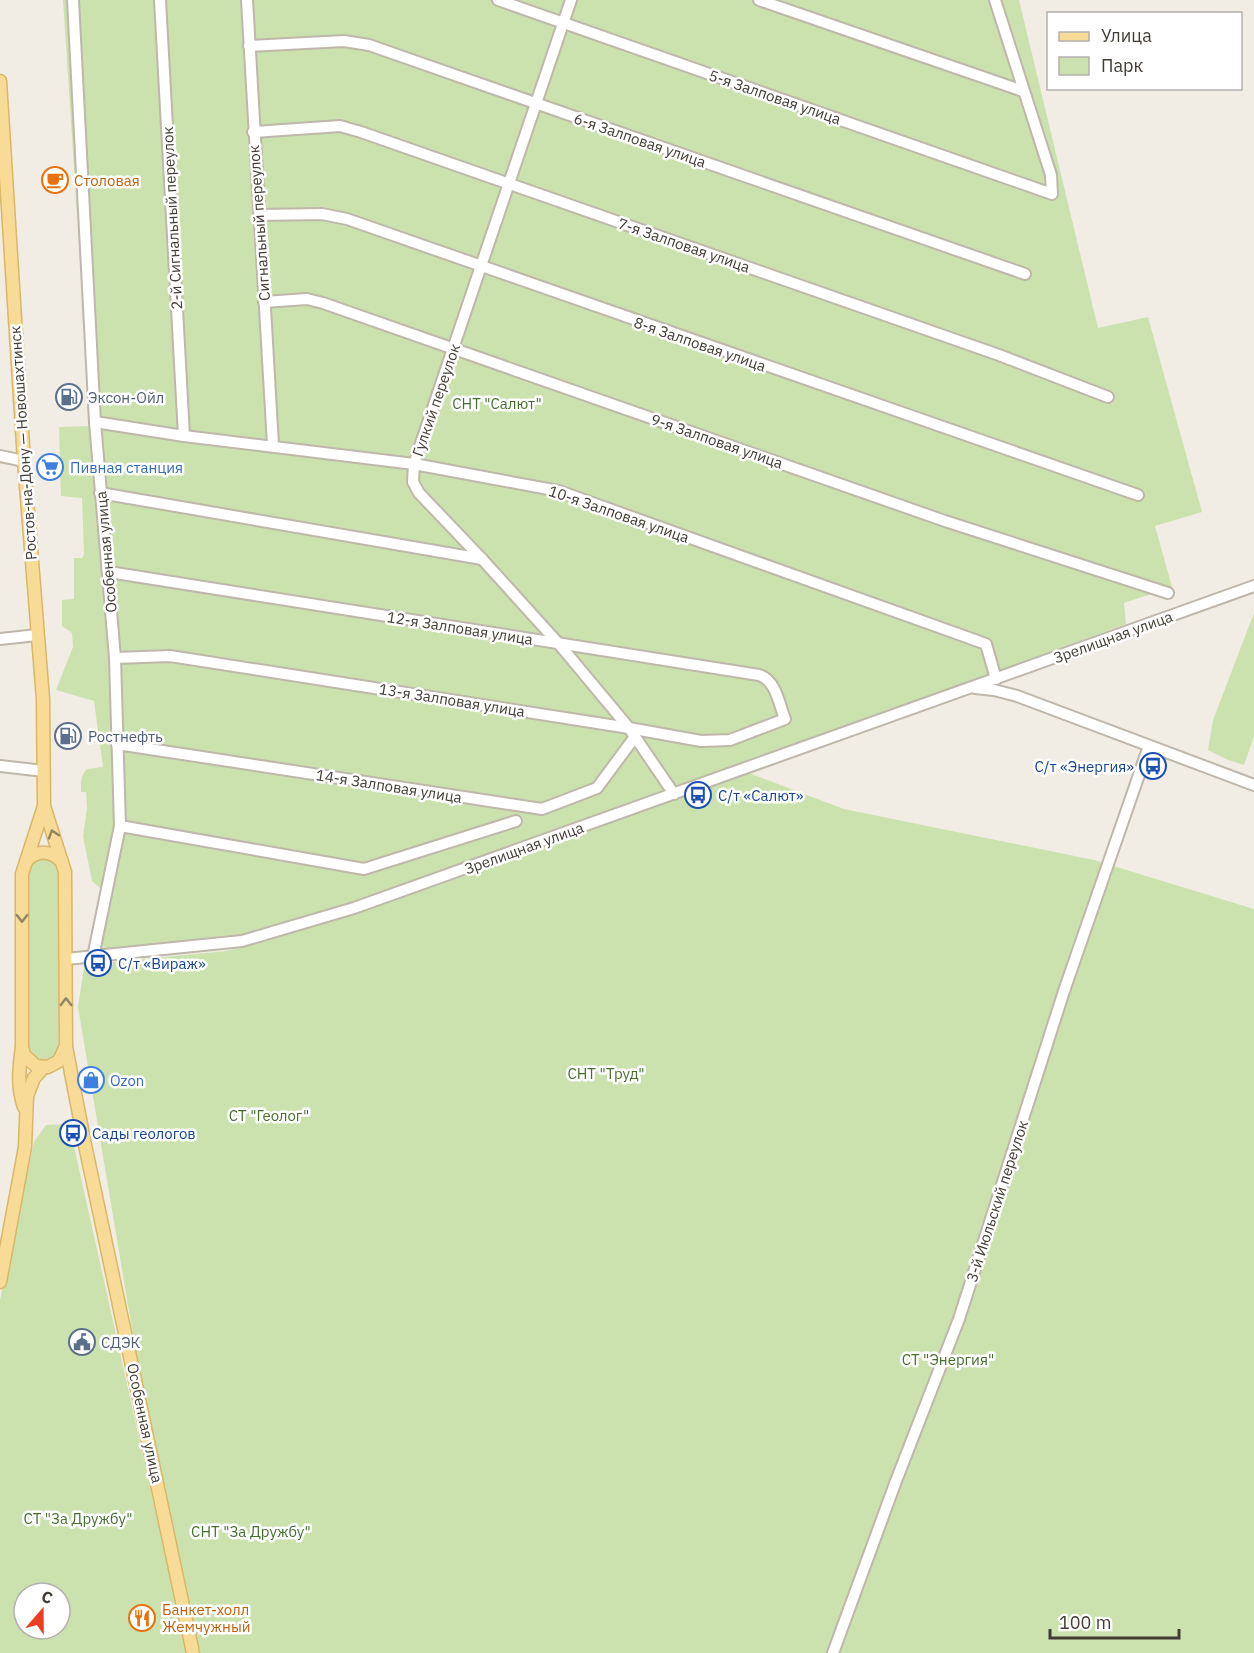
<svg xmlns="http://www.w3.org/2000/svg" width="1254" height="1653" font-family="'IBM Plex Sans',sans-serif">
  <rect width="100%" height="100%" fill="#f1ede4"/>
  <!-- green -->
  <g fill="#cbe2af" fill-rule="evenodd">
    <path d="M63 0H1019L1098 328 1148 317 1202 512 1155 526 1172 587 1124 603 1126 624 741 767 371 897 229 941 92 953 102 890 92 881 83 836 87 808 86 792H81C81 782 80 776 87 769L103 767 94 701 56 690 73 647 72 633 62 626V600L74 599V558H82L84 554 82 498 61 496 59 427 91 426Z"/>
    <polygon points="1254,613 1254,736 1244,765 1228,760 1208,750 1213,720"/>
    <polygon points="749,773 844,809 1094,860 1254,909 1254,1653 199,1653 135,1347 78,1007 84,968 112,967 113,962 227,951 279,937 546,841"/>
    <path d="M39 858C49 859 54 860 59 869L60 1047C52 1064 35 1068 28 1048L27 873 31 863Z"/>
    <path d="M69 1124 187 1653H0V1300L34 1142 46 1125ZM24 1593H60V1629H24Z"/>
  </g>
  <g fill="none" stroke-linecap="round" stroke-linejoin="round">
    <defs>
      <g id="minor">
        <polyline points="73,0 95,422 115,658 120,826 93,957"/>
        <polyline points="160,0 184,436"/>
        <polyline points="247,0 273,445"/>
        <polyline points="498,0 1052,194 1051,175 995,0"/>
        <polyline points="571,0 414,464 413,482 419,493 482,559 559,644 629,728 674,794"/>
        <polyline points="759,0 1023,91"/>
        <polyline points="249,46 344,41 369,45 1025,274"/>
        <polyline points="253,132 340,126 361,132 999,355 1108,397"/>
        <polyline points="259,215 322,214 347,219 1138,495"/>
        <polyline points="264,302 307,299 323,303 945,521 1168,593"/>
        <polyline points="95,422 184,436 414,464 559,491 986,644 996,679"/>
        <polyline points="0,456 24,461"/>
        <polyline points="100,493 482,559"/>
        <path d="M109 572 759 675C776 680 779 704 785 719L730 740 701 741 629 728 170 656 115 658"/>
        <polyline points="0,639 37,635"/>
        <polyline points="975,688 994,690 1017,696 1254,785"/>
        <polyline points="117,744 542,809 597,788 634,738"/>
        <polyline points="0,766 44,771"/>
        <polyline points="120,826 364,869 516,821"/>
        <polyline points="66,959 242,941 354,908 1254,586"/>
        <polyline points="833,1653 896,1481 959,1319 1064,991 1149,746"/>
      </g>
      <g id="major">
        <polyline points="0,81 24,461 43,699 44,806 65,872 66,1046 59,1061 48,1067 36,1066 24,1055 22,1046 22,874 44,806"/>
        <path d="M27 860C38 850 51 850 62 862"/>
        <path d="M22 1047C19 1068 17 1087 24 1107"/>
        <polyline points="66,1047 85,1145 193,1653"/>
        <polyline points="0,1282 25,1147 27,1096 34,1078 44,1067"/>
      </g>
    </defs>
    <!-- minor casing -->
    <use href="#minor" stroke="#beb7aa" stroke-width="14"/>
    <!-- major casing -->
    <use href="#major" stroke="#dab768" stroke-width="15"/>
    <!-- minor -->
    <use href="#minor" stroke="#fff" stroke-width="10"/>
    <!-- major -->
    <use href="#major" stroke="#f7db97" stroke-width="12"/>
  </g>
  <!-- one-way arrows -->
  <defs><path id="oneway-chevron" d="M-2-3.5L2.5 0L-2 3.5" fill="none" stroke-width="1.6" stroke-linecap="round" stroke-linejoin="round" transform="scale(1.5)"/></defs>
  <g stroke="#938461">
    <use href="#oneway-chevron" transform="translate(53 834) rotate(-108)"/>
    <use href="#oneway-chevron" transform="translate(22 918) rotate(90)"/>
    <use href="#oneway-chevron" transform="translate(66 1002) rotate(-90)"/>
  </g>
  <!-- icons -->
  <defs>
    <symbol id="cafe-ring" viewBox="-11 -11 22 22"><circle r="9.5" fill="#fff" stroke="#e8710a" stroke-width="1.5"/><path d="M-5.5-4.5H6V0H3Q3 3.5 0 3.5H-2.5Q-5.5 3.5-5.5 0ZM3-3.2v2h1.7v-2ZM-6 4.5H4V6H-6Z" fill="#e8710a"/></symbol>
    <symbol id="fuel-ring" viewBox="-11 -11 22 22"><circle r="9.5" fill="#fff" stroke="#5c6f8a" stroke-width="1.5"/><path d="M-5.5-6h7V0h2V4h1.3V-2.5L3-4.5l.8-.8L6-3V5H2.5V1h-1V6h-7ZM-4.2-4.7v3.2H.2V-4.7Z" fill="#5c6f8a"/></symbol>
    <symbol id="supermarket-ring" viewBox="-11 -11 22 22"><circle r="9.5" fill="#fff" stroke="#3f7fe0" stroke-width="1.5"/><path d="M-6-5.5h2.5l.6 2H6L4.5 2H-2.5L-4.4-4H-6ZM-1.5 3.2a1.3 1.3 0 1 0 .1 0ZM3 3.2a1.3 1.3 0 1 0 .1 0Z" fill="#3f7fe0"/></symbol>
    <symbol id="bus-ring" viewBox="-11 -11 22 22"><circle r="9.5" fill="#fff" stroke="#1a4fb4" stroke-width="1.5"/><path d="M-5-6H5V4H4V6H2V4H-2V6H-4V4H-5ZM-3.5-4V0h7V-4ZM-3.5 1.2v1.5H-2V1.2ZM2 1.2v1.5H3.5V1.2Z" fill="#1a4fb4"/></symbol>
    <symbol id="shop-ring" viewBox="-11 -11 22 22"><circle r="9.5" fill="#fff" stroke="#3f7fe0" stroke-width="1.5"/><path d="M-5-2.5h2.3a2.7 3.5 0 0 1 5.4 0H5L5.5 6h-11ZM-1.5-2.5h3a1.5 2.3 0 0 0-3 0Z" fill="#3f7fe0"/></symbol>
    <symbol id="civic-ring" viewBox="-11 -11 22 22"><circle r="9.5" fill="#fff" stroke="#5c6f8a" stroke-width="1.5"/><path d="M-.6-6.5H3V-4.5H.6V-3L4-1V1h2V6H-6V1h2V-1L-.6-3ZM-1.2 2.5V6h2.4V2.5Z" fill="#5c6f8a"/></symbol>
    <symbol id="restaurant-ring" viewBox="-11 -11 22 22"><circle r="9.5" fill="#fff" stroke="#e8710a" stroke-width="1.5"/><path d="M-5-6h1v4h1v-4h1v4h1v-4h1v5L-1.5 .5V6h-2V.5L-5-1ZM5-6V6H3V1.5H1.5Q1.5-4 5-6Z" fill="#e8710a"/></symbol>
  </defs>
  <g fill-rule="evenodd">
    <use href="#cafe-ring" x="40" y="165" width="30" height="30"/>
    <use href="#fuel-ring" x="54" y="382" width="30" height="30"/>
    <use href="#supermarket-ring" x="35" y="452" width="30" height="30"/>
    <use href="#fuel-ring" x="53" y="721" width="30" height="30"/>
    <use href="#bus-ring" x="1138" y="751" width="30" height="30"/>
    <use href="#bus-ring" x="683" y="780" width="30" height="30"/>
    <use href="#bus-ring" x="83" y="948" width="30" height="30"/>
    <use href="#shop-ring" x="76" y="1065" width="30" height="30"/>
    <use href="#bus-ring" x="58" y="1118" width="30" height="30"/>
    <use href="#civic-ring" x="67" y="1327" width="30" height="30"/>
    <use href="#restaurant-ring" x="127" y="1603" width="30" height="30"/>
  </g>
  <g text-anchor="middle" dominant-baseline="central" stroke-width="5" stroke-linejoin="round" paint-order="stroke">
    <!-- street labels -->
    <g font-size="15" fill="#423d34" stroke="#fff">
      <text transform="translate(775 97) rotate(19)">5-я Залповая улица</text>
      <text transform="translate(640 140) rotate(19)">6-я Залповая улица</text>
      <text transform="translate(172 218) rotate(-93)">2-й Сигнальный переулок</text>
      <text transform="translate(259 223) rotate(-94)">Сигнальный переулок</text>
      <text transform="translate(684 245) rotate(19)">7-я Залповая улица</text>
      <text transform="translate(700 344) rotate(19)">8-я Залповая улица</text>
      <text transform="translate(436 400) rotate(-71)">Гулкий переулок</text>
      <text transform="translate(717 441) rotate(19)">9-я Залповая улица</text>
      <text transform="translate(23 443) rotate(-94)">Ростов-на-Дону — Новошахтинск</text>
      <text transform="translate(619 514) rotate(19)">10-я Залповая улица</text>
      <text transform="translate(106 552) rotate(-95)">Особенная улица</text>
      <text transform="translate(460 628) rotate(9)">12-я Залповая улица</text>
      <text transform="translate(1113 637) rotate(-20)">Зрелищная улица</text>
      <text transform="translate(452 700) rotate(9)">13-я Залповая улица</text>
      <text transform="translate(389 786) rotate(9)">14-я Залповая улица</text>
      <text transform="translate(524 848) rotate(-20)">Зрелищная улица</text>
      <text transform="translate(997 1201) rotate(-72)">3-й Июльский переулок</text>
      <text transform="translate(145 1423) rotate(78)">Особенная улица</text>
    </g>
    <!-- food labels -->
    <g font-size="15" fill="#c56008" stroke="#fff" text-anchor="start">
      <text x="74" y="180">Столовая</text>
      <text x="162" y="1609">Банкет-холл<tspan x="162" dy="17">Жемчужный</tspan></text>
    </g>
    <!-- service labels -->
    <g font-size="15" fill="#4e5e75" stroke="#fff" text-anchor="start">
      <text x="88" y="397">Эксон-Ойл</text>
      <text x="88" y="736">Ростнефть</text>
      <text x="101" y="1342">СДЭК</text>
    </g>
    <!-- park labels -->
    <g font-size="15" fill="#466f2c" stroke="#fff">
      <text x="497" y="403">СНТ "Салют"</text>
      <text x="606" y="1073">СНТ "Труд"</text>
      <text x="269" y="1115">СТ "Геолог"</text>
      <text x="948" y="1359">СТ "Энергия"</text>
      <text x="78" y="1518">СТ "За Дружбу"</text>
      <text x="251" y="1531">СНТ "За Дружбу"</text>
    </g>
    <!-- shop labels -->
    <g font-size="15" fill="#366cbe" stroke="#fff" text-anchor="start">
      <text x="70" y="467">Пивная станция</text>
      <text x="110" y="1080">Ozon</text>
    </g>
    <!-- transit labels -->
    <g font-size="15" fill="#164399" stroke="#fff" text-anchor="start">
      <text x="1134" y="766" text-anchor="end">С/т «Энергия»</text>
      <text x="718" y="795">С/т «Салют»</text>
      <text x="118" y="963">С/т «Вираж»</text>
      <text x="92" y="1133">Сады геологов</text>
    </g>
  </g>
  <!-- legend -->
  <rect x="1047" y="12" width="195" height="78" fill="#ffffff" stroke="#b3b1ae" stroke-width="1.5"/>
  <rect x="1059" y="32" width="30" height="9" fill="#f7db97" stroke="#b3b1ae" stroke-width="1.5"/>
  <text x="1101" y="42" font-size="18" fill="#423d34">Улица</text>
  <rect x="1059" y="57" width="30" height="18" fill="#cbe2af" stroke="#b3b1ae" stroke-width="1.5"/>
  <text x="1101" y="72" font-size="18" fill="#423d34">Парк</text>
  <!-- north arrow -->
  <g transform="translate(42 1611) rotate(20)"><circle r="28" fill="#ffffff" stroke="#b3b1ae" stroke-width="1.5"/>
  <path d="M0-4.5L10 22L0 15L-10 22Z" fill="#ea3f21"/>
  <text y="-9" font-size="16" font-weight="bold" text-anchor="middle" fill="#423d34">С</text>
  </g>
  <!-- scale -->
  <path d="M1050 1629v9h129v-9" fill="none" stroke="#423d34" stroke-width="3"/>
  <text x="1059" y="1629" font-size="18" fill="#423d34" stroke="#ffffff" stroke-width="4.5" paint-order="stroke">100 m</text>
</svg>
